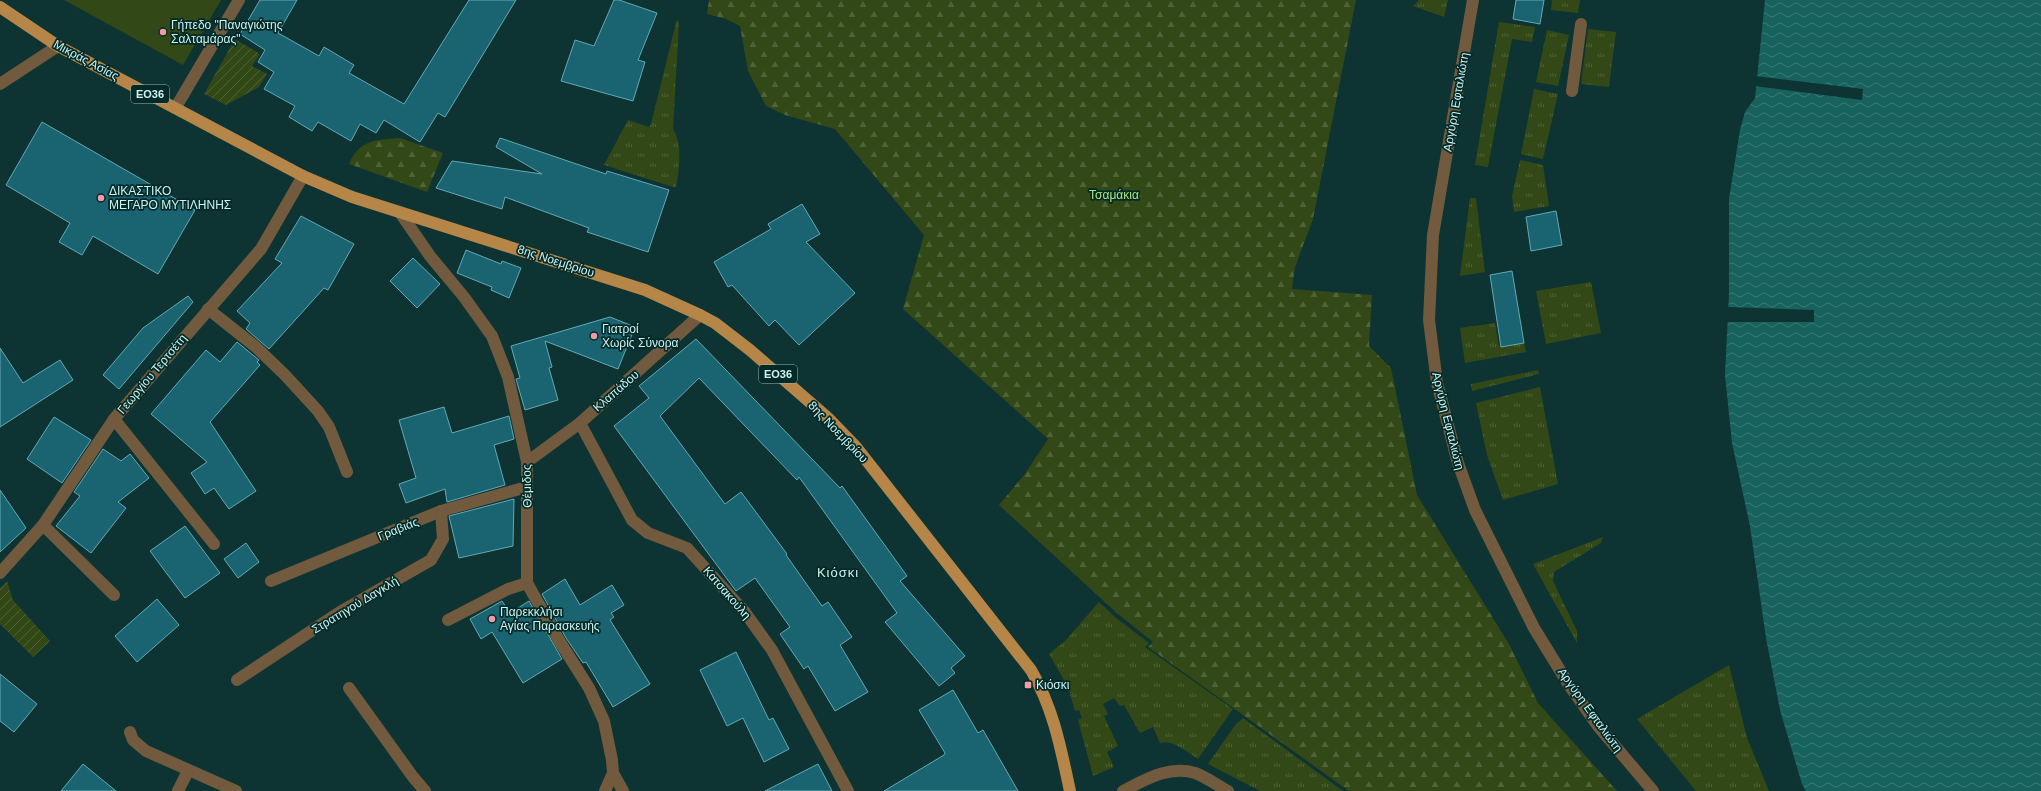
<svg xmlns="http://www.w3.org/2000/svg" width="2041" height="791" font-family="Helvetica,sans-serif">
  <defs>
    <pattern id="grass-tufts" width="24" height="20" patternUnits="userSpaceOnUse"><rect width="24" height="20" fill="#324816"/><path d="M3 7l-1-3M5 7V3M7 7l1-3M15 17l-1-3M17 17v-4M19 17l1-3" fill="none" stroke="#4f6338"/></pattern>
    <pattern id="forest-firs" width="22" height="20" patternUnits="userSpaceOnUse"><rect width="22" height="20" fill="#324816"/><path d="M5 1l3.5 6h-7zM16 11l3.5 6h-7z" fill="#4f6338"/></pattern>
    <pattern id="garden-furrows" width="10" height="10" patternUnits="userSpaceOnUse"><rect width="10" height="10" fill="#324816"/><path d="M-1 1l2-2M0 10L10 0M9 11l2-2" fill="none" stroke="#4f6338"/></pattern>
    <pattern id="water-waves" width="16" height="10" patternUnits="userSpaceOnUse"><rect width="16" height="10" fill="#18625e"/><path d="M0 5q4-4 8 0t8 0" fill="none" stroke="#397975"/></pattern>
  </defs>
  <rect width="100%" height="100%" fill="#0d3432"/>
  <!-- grass -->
  <g fill="url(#grass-tufts)">
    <polygon points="1419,0 1448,0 1444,17 1413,6"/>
    <polygon points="1552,0 1580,0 1578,13 1551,10"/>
    <path d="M677 19 679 22 673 130C683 141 679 173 676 187H673L604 165 628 120 649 127 651 124Z"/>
    <polygon points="1499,22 1535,27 1532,42 1512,39 1488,167 1475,165"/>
    <polygon points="1588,29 1616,32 1609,87 1581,84"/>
    <polygon points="1547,30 1569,35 1558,86 1536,82"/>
    <polygon points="1534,89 1558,94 1543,159 1521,154"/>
    <polygon points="1520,160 1543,165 1549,206 1514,212 1512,196"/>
    <polygon points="1470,198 1476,198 1485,272 1460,276"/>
    <polygon points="1591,282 1601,333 1546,344 1536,291"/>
    <polygon points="1495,323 1499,346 1524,343 1526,352 1465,363 1460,328"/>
    <polygon points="1538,370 1539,374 1472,391 1471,384"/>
    <polygon points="1540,387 1558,484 1503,500 1487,455 1476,403"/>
    <polygon points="1603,537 1601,543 1554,572 1553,581 1577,631 1577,643 1533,564"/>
    <path d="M1099 602 1116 618 1149 643 1145 647 1233 709 1198 759C1188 753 1173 739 1160 743L1153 727 1140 733 1124 705 1120 706 1114 698 1103 704 1108 714 1104 716 1118 746 1107 752 1114 767 1093 776 1078 720 1082 718 1079 710 1075 711 1068 687 1049 654 1066 640Z"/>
    <polygon points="1729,665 1747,738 1769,791 1696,791 1637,719"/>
    <polygon points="1243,718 1343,791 1260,791 1208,764 1236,724"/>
  </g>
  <!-- forest -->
  <g fill="url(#forest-firs)">
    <polygon points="709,0 1356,0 1313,219 1295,267 1292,289 1372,295 1369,346 1391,368 1417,495 1509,644 1538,703 1617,791 1349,791 1148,647 1153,642 1118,614 999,505 1024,475 1048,439 903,309 924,235 835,129 785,115 766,106 748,71 740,26 726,19 707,14"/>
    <path d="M400 138 443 153 427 192 349 164C360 139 376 140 400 138Z"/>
  </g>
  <!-- park -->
  <polygon fill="#324816" points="64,0 221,0 183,65"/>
  <!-- garden -->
  <g fill="url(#garden-furrows)">
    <polygon points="235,39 260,54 252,66 267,74 259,87 226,105 204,94"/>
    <polygon points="7,581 13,600 50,641 33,657 0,624 0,588"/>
  </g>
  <!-- water -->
  <polygon fill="url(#water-waves)" points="1765,0 2041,0 2041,791 1806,791 1802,784 1780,710 1766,638 1750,526 1732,443 1725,375 1729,294 1729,199 1740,130 1745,112 1755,98"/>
  <!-- pier -->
  <g fill="#0d3432">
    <polygon points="1755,76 1863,89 1862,100 1754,86"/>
    <polygon points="1728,307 1814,310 1814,322 1726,322"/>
  </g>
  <!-- building -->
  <g fill="#196470" stroke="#64a9b5">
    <polygon points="260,0 297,0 278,33 319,56 324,47 354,65 349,73 404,104 469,0 516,0 445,117 438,113 420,142 384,120 376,133 360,124 351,141 318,122 312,131 289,117 295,106 264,89 274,72 258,62 265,50 240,34"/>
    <polygon points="614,0 619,0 657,13 638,60 645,62 633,101 561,81 575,40 594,46"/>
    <polygon points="1516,0 1544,0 1540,24 1513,19"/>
    <polygon points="42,122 195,210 158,274 93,236 82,255 59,242 70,223 6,185"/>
    <polygon points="500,138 606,174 607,171 669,190 648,252 587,232 589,228 505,197 502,209 436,188 452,161 542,174 496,147"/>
    <polygon points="802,204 820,234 806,242 855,293 799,345 775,320 769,326 732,285 728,287 714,262 771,229 768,224"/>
    <polygon points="1556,211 1562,245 1531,251 1526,217"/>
    <polygon points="301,216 354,244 328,290 324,288 269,349 246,329 250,323 237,311 282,263 275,259"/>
    <polygon points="466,250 501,264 502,261 521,268 509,298 491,290 492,287 457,273"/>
    <polygon points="413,258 440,284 417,308 390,281"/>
    <polygon points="1512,271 1524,343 1501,347 1490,275"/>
    <polygon points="188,296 193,302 119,389 103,375 143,328"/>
    <polygon points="610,317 635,327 618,369 545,341 552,367 549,368 558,400 525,410 516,379 520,378 511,346"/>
    <polygon points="696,339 840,488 842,486 907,576 900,581 965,656 951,668 955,673 939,686 885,622 897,613 799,477 797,480 699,378 660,416 725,504 741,492 787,554 786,555 822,606 828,602 852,637 840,645 868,692 835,711 808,666 804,669 780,634 790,627 755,578 736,591 614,426 649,398 639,386"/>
    <polygon points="237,342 259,360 257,362 260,365 210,422 256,491 229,509 214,488 205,494 191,473 207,462 151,414 206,350 220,362"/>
    <polygon points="0,348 23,383 60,360 73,380 0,427"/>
    <polygon points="444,407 452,433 509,416 514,439 494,445 505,485 447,502 445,489 406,503 399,484 416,478 399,420"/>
    <polygon points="54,417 91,440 62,483 27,459"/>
    <polygon points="103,449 121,461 130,454 149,478 118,502 126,508 91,553 56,526 80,496 74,492"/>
    <polygon points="0,490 26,528 0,552"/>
    <polygon points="514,499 513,546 459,558 449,516"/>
    <polygon points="185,526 220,573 185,598 150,551"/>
    <polygon points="246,543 259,562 238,578 224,559"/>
    <polygon points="565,579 580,605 612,585 624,605 611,613 614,617 610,620 650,684 613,707 586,662 583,663 566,638 542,594"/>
    <polygon points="157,599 179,625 137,662 115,636"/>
    <polygon points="502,601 510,613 529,601 562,659 523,683 492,632 481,639 470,619"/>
    <polygon points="736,652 769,720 773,718 789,749 764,762 743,718 727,726 700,670"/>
    <polygon points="0,674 37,704 14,732 0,721"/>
    <polygon points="953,690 978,733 983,730 1018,791 884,791 944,755 945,753 919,710"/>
    <polygon points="83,764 116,791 61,791"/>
    <polygon points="818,764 832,791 765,791"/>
  </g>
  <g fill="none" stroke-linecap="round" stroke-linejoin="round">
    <!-- minor -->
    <g stroke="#725a3e" stroke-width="12">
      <polyline points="1473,0 1433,235 1429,320 1437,383 1458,463 1475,510 1534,628 1569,685 1598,726 1653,791"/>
      <polyline points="0,84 58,46"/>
      <polyline points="1572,91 1581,24"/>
      <polyline points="176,107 239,0"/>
      <polyline points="401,214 430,256 464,297 492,336 508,377 527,462 527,583 560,642 589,688 604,721 612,760 613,773 605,791"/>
      <polyline points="208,309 256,347 285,375 318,411 329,427 347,472"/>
      <polyline points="114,419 214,544"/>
      <polyline points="580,423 632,520 648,533 687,548 744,611 772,650 848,791"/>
      <polyline points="527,462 580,423 700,315"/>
      <polyline points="43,525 114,595"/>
      <polyline points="0,573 43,525 114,419 261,249 303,176"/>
      <polyline points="271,581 441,511 527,487"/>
      <polyline points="448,620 508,589 527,583"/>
      <polyline points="237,680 340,612 431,560 443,539 441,511"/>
      <polyline points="349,688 413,777 425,791"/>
      <polyline points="130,732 133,740 146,751 236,791"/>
      <polyline points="613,773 623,791"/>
      <polyline points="178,791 188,771"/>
      <path d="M1123 791C1145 780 1169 765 1195 773 1206 777 1217 785 1228 791"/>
    </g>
    <!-- major -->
    <path stroke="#b68548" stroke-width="12" d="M0 7 58 46 303 176 352 197 645 290 700 315 715 323 750 350 828 418 856 447 1031 670C1053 707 1061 749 1070 791"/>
  </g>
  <!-- markers -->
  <g fill="#f39aa7" stroke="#012a28" stroke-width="1.5">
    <circle cx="163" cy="32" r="4"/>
    <circle cx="101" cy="198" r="4"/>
    <circle cx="594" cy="336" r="4"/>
    <circle cx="492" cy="619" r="4"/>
    <rect x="1024" y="681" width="8" height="8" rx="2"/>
  </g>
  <g text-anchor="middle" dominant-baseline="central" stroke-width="3.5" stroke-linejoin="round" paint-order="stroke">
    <!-- shield labels -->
    <g fill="#012a28" stroke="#92b7b4" stroke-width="1">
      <rect x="131" y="85" width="38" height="18" rx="3"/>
      <rect x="759" y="365" width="38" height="18" rx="3"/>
    </g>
    <g font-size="11" font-weight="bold" fill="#d0f3f0">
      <text x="150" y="94">ΕΟ36</text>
      <text x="778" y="374">ΕΟ36</text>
    </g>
    <!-- poi labels -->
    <g font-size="12" fill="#d0f3f0" stroke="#012a28" text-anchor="start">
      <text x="171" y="25">Γήπεδο "Παναγιώτης<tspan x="171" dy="14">Σαλταμάρας"</tspan></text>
      <text x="109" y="191">ΔΙΚΑΣΤΙΚΟ<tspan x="109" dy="14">ΜΕΓΑΡΟ ΜΥΤΙΛΗΝΗΣ</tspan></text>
      <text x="602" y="329">Γιατροί<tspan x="602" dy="14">Χωρίς Σύνορα</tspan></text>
      <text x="500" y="612">Παρεκκλήσι<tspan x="500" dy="14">Αγίας Παρασκευής</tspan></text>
      <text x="1036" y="685">Κιόσκι</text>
    </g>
    <!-- street labels -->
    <g font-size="12" fill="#d0f3f0" stroke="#012a28">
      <text transform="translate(86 60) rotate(28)">Μικράς Ασίας</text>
      <text transform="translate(1456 102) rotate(-80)">Αργύρη Εφταλιώτη</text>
      <text transform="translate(556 261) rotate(18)">8ης Νοεμβρίου</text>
      <text transform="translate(152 374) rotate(-50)">Γεωργίου Τερτσέτη</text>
      <text transform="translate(616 391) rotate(-41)">Κλαπάδου</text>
      <text transform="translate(1448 421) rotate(76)">Αργύρη Εφταλιώτη</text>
      <text transform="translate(838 432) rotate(46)">8ης Νοεμβρίου</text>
      <text transform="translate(527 486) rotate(-91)">Θέμιδος</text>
      <text transform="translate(398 529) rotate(-22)">Γραβιάς</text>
      <text transform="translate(727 593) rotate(49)">Κατσακούλη</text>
      <text transform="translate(355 605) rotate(-31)">Στρατηγού Δαγκλή</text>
      <text transform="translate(1590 710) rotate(54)">Αργύρη Εφταλιώτη</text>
    </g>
    <!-- park labels -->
    <g font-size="12" fill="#b0e379" stroke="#012a28">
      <text x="1114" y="195">Τσαμάκια</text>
    </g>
    <!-- neighbourhood labels -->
    <g font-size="13" letter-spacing="1" fill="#d0f3f0" stroke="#012a28">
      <text x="838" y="572">Κιόσκι</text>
    </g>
  </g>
</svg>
